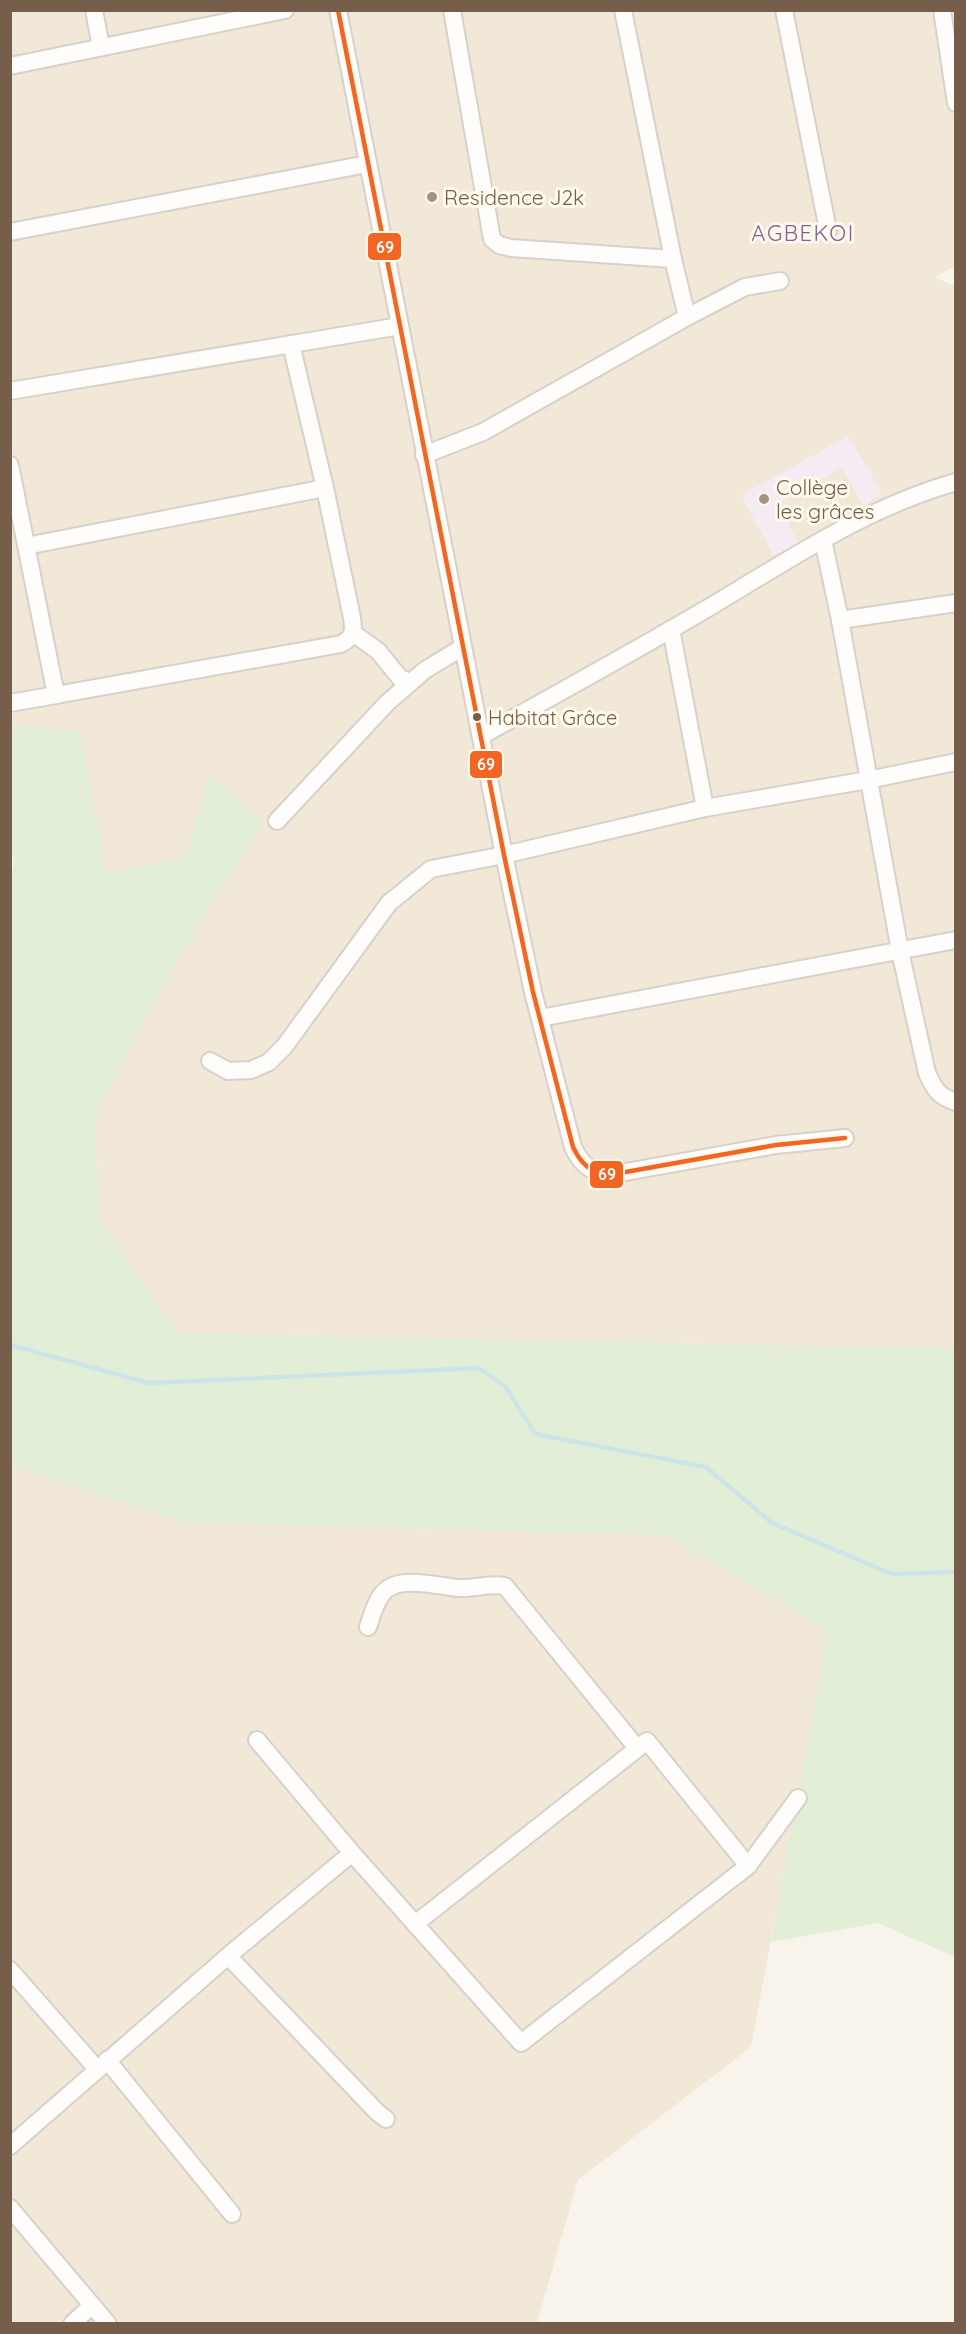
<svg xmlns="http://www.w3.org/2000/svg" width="966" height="2334" font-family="Quicksand,sans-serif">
  <rect width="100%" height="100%" fill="#f8f4eb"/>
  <!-- residential -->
  <g fill="#f1e8d8">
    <polygon points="11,11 955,11 955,266 935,277 956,287 955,1349 177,1333 100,1223 94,1117 173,967 263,821 186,856 107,875 79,732 11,724"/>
    <polygon points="11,1466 184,1522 666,1535 829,1630 751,2047 578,2180 537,2323 11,2324"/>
  </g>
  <!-- education -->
  <polygon fill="#f5ebf3" points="848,436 882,492 864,507 842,468 778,503 801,547 776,560 741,495"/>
  <!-- green -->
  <polygon fill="#e2efd6" points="11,724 79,732 107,875 186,856 209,776 263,821 173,967 94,1117 100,1223 177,1333 955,1349 955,1957 878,1923 771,1942 828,1630 666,1535 184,1522 11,1466 10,879 14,864 10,843"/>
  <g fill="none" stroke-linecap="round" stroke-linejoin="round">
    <!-- stream -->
    <polyline stroke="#cde4e8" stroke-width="4.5" points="10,1345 149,1383 479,1368 506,1387 535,1434 706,1467 772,1523 892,1574 956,1572"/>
    <defs>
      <g id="street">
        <polyline points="94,10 101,47"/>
        <path d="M338 10 504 855 533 992 573 1147C581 1164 590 1172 609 1175L776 1145 845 1138"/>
        <polyline points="452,10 492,239 499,245 511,248 673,259"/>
        <polyline points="784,10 828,230"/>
        <polyline points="942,10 956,103"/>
        <polyline points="10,66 285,10"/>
        <polyline points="10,232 367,164"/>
        <polyline points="687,317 745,287 780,281"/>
        <polyline points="10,391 400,326"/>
        <polyline points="424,455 483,432 687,317 673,259 623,10"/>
        <path d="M10 465 56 695 341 644C354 637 354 631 352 618L325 488 291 344"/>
        <path d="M823 540 840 620 900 951 927 1073C934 1089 939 1097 956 1102"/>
        <polyline points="26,546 325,488"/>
        <polyline points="840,620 956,603"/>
        <polyline points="671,629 705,808"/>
        <polyline points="353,633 378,651 400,678 410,682"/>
        <polyline points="10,703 56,695"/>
        <path d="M481 736C557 694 633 652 708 608 787 561 867 507 956 482"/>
        <polyline points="277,821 387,703 425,670 463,647"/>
        <polyline points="540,1018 956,940"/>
        <polyline points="210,1061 228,1071 251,1070 269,1062 284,1047 389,903 431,869 504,855 705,808 868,780 956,762"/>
        <path d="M368 1627C372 1616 376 1598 386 1590 401 1576 439 1586 458 1588 474 1589 489 1583 505 1586L637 1748"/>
        <polyline points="257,1740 352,1853"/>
        <polyline points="415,1924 647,1741 748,1866"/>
        <polyline points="228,1956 377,2112 386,2119"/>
        <polyline points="10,1970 97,2069"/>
        <polyline points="107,2060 232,2214"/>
        <polyline points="10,2146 228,1956 352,1853 521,2043 748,1866 798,1798"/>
        <polyline points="10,2208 108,2324"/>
        <polyline points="72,2324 92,2305"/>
      </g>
    </defs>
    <!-- street casing -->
    <use href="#street" stroke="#d7d1c9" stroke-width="20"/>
    <!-- street -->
    <use href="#street" stroke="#fefdfc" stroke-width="16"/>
    <defs>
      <path id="bus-1" d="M338 10 504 855 533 992 573 1147C581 1164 590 1172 609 1175L776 1145 845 1138"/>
    </defs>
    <!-- bus-1 casing -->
    <use href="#bus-1" stroke="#fffaed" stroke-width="9"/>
    <!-- bus-1 -->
    <use href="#bus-1" stroke="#f26522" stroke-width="4.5"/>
  </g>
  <!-- markers -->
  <g fill="#a49282" stroke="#fffaed" stroke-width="2">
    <circle cx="432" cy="197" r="6"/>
    <circle cx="764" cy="499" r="6"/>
  </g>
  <circle fill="#775e4a" stroke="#fffaed" stroke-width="2" cx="477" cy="717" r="5"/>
  <g text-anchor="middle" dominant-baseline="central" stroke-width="6" stroke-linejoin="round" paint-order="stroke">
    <!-- bus labels -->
    <g font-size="20" fill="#775e4a" stroke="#fffaed" text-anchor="start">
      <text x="488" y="717">Habitat Grâce</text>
    </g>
    <!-- poi labels -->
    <g font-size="21" fill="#775e4a" stroke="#fffaed" text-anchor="start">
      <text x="444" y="197">Residence J2k</text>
      <text x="776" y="487">Collège<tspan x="776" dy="24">les grâces</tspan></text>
    </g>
    <!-- neighbourhood labels -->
    <g font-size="22" letter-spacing="1.5" fill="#886194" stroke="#fffaed">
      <text x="803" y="233">AGBEKOI</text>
    </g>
  </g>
  <g stroke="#fffaed" stroke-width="2">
    <rect x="367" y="232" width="35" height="29" rx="6" fill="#f26522"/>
    <rect x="469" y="750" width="34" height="29" rx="6" fill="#f26522"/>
    <rect x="589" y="1160" width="35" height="29" rx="6" fill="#f26522"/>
  </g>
  <g font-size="16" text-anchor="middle" font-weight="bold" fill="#fff">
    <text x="385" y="253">69</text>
    <text x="486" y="770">69</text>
    <text x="607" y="1180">69</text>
  </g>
  <!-- border -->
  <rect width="966" height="2334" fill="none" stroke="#775e4a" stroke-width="24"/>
</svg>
